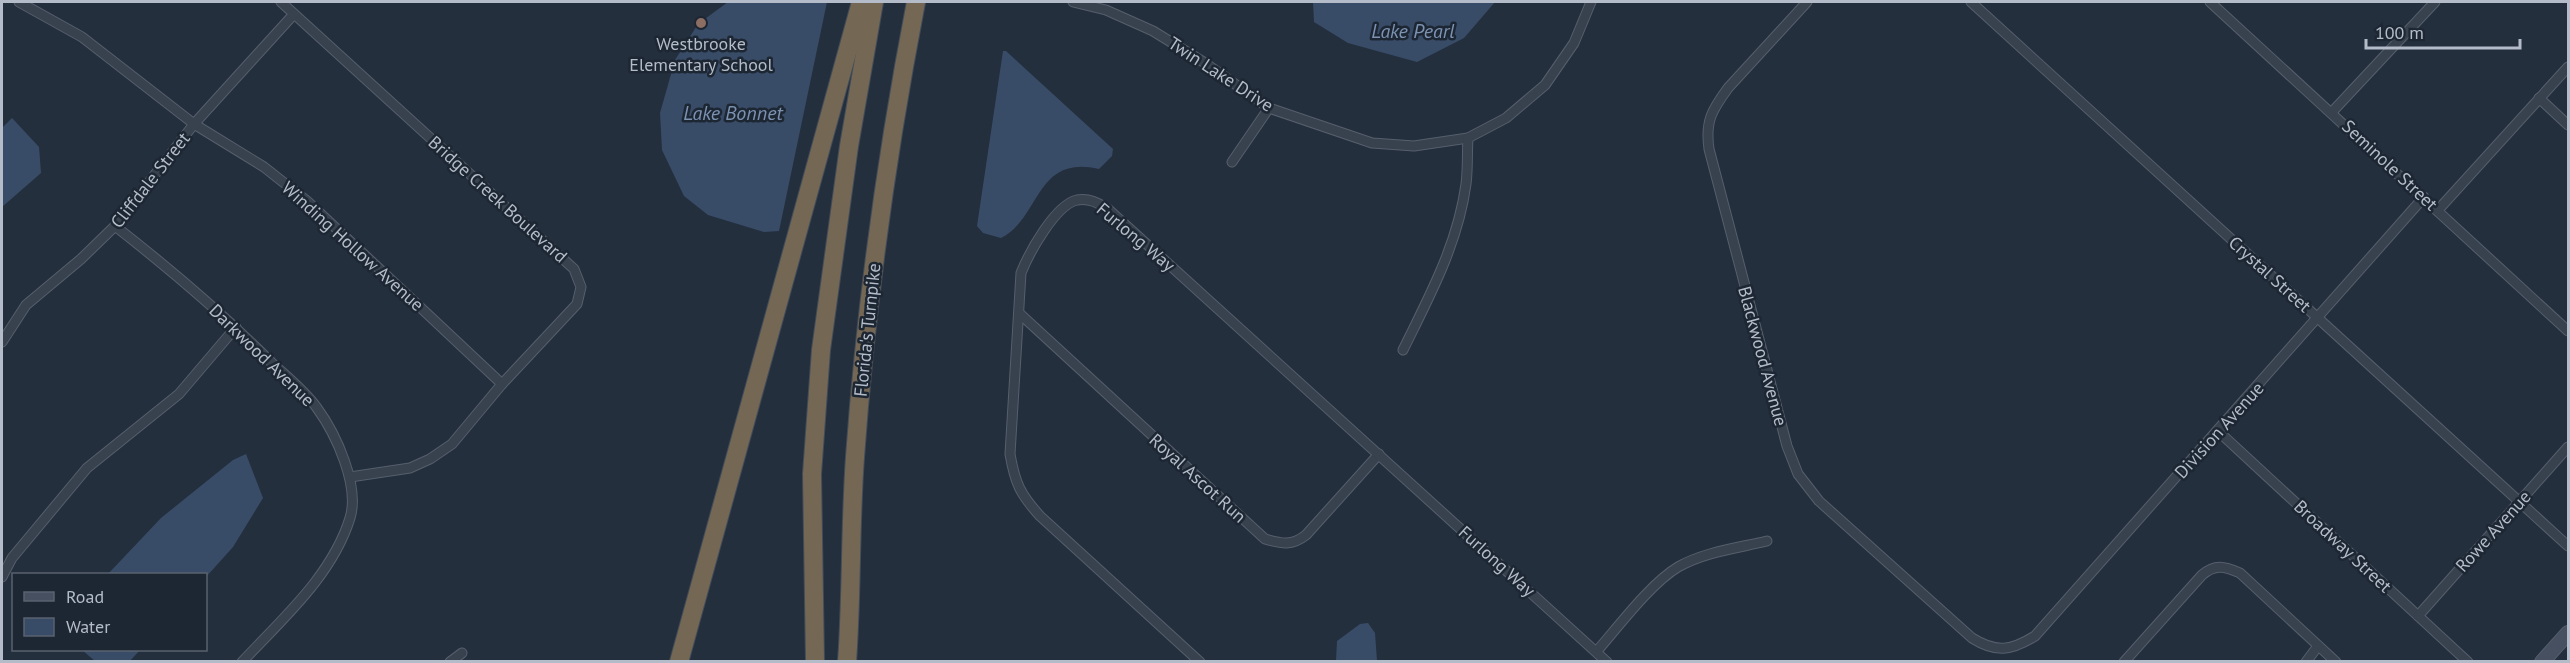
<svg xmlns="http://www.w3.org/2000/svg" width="2570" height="663" font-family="'PT Sans',sans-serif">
  <rect width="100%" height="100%" fill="#242f3e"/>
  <!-- water -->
  <g fill="#394c67">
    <polygon points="728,2 827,2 779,231 764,232 708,215 684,196 662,150 660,113 675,60 698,24"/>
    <polygon points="1313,2 1495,2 1464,38 1417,62 1348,43 1314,22"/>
    <path d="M1003 51H1006L1113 149 1112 156 1099 169C1035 154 1041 218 1001 238L983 233 977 226Z"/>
    <polygon points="12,118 39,147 41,173 2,207 2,128"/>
    <polygon points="246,454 263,498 233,547 206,577 206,574 108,574 161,518 233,460"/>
    <polygon points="1368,623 1375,633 1377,661 1336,661 1337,641 1360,624"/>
    <polygon points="82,650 140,650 129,662 95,661"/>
  </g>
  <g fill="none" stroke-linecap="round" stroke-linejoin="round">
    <defs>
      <g id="street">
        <polyline points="19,2 82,37 194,124 264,167 307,201 502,384"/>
        <polyline points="281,2 574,269 581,287 577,304 502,384 452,444 430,459 410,468 350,477"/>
        <polyline points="1073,2 1106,10 1153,31 1205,63 1269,108 1372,143 1414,146 1468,138 1506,118 1545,85 1574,43 1591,2"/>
        <path d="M1807 2 1728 88C1712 110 1705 121 1709 149L1787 446 1798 474 1819 501 1972 638C1996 653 2011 651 2035 636L2424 197"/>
        <polyline points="1971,2 2568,546"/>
        <polyline points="2210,2 2568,331"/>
        <polyline points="2539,98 2568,125"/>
        <polyline points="2332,112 2435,2"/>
        <polyline points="1232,162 1269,108"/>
        <polyline points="2438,210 2568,67"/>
        <path d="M115 226C170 269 223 314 272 363 287 377 305 391 317 408 336 434 360 486 350 518 332 576 282 619 242 662"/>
        <path d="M1019 313 1265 539C1282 544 1292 546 1306 535L1379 454"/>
        <polyline points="2,342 26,305 81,259 115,226 194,124 294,14"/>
        <path d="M1403 350C1429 297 1458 244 1466 184 1468 169 1467 153 1468 138"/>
        <polyline points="2218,431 2468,662"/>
        <polyline points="2,577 12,558 87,468 179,394 236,327"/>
        <polyline points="2418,616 2568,447"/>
        <path d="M1597 651C1618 627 1651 583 1678 567 1704 552 1738 548 1767 541"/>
        <polyline points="450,662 462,653"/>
        <path d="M1200 662 1040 516C1020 494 1015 483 1010 454L1021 273C1029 253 1055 205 1077 200 1090 198 1098 203 1108 209L1607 662"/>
        <path d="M2124 662 2202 575C2215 564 2224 566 2240 573L2336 662"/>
        <polyline points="2306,662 2318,646"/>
      </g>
      <polyline id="secondary" points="2542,662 2568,633"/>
      <g id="highway">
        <polyline points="679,662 861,2"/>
        <polyline points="815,662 812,474 821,350 849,146 874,2"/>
        <path d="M847 662C852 593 850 525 855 457 866 304 887 152 916 2"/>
      </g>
    </defs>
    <!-- street casing -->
    <use href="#street" stroke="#565f6c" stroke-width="11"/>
    <!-- secondary casing -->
    <use href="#secondary" stroke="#565f6c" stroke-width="16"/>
    <!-- highway casing -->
    <use href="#highway" stroke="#434c59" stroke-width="20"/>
    <!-- street -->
    <use href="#street" stroke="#38414e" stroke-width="9"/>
    <!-- secondary -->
    <use href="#secondary" stroke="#465061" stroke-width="14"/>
    <!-- highway -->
    <use href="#highway" stroke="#746855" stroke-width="18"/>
  </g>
  <!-- markers -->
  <circle fill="#8d6e63" stroke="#1d2633" stroke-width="2" cx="701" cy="23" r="6"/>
  <g text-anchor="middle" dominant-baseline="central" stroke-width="5" stroke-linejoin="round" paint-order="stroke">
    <!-- poi labels -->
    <g font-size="18" fill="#b4bcc9" stroke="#1d2633">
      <text x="701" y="43">Westbrooke<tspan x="701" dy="21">Elementary School</tspan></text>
    </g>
    <!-- street labels -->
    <g font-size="18" fill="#b4bcc9" stroke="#1d2633">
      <text transform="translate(1221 74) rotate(33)">Twin Lake Drive</text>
      <text transform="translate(2390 165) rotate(43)">Seminole Street</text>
      <text transform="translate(150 180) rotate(-52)">Cliffdale Street</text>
      <text transform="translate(498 199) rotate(42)">Bridge Creek Boulevard</text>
      <text transform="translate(1136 237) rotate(40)">Furlong Way</text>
      <text transform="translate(353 246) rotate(42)">Winding Hollow Avenue</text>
      <text transform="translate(2270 274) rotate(42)">Crystal Street</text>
      <text transform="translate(867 330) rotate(-84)">Florida's Turnpike</text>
      <text transform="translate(262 355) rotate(44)">Darkwood Avenue</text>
      <text transform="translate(1763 356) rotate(75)">Blackwood Avenue</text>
      <text transform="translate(2219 430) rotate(-48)">Division Avenue</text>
      <text transform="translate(1198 478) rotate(42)">Royal Ascot Run</text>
      <text transform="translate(2493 531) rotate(-48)">Rowe Avenue</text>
      <text transform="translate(2343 546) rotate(43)">Broadway Street</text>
      <text transform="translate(1497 561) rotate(42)">Furlong Way</text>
    </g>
    <!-- water labels -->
    <g font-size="20" font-style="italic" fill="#7c92b1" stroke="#1d2633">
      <text x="1413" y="31">Lake Pearl</text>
      <text x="733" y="113">Lake Bonnet</text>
    </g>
  </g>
  <!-- border -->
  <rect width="2570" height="663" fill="none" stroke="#b4bcc9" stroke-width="6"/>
  <!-- legend -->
  <rect x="12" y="573" width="195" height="78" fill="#1d2633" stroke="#59626f" stroke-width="1.5"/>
  <rect x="24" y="592" width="30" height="9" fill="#465061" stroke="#59626f" stroke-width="1.5"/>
  <text x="66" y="603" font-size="18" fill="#b4bcc9">Road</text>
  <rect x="24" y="618" width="30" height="18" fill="#394c67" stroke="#59626f" stroke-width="1.5"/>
  <text x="66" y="633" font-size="18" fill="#b4bcc9">Water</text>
  <!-- scale -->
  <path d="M2366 39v9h154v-9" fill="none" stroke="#b4bcc9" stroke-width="3"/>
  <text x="2375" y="39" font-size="18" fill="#b4bcc9" stroke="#1d2633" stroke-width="4.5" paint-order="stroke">100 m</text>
</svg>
